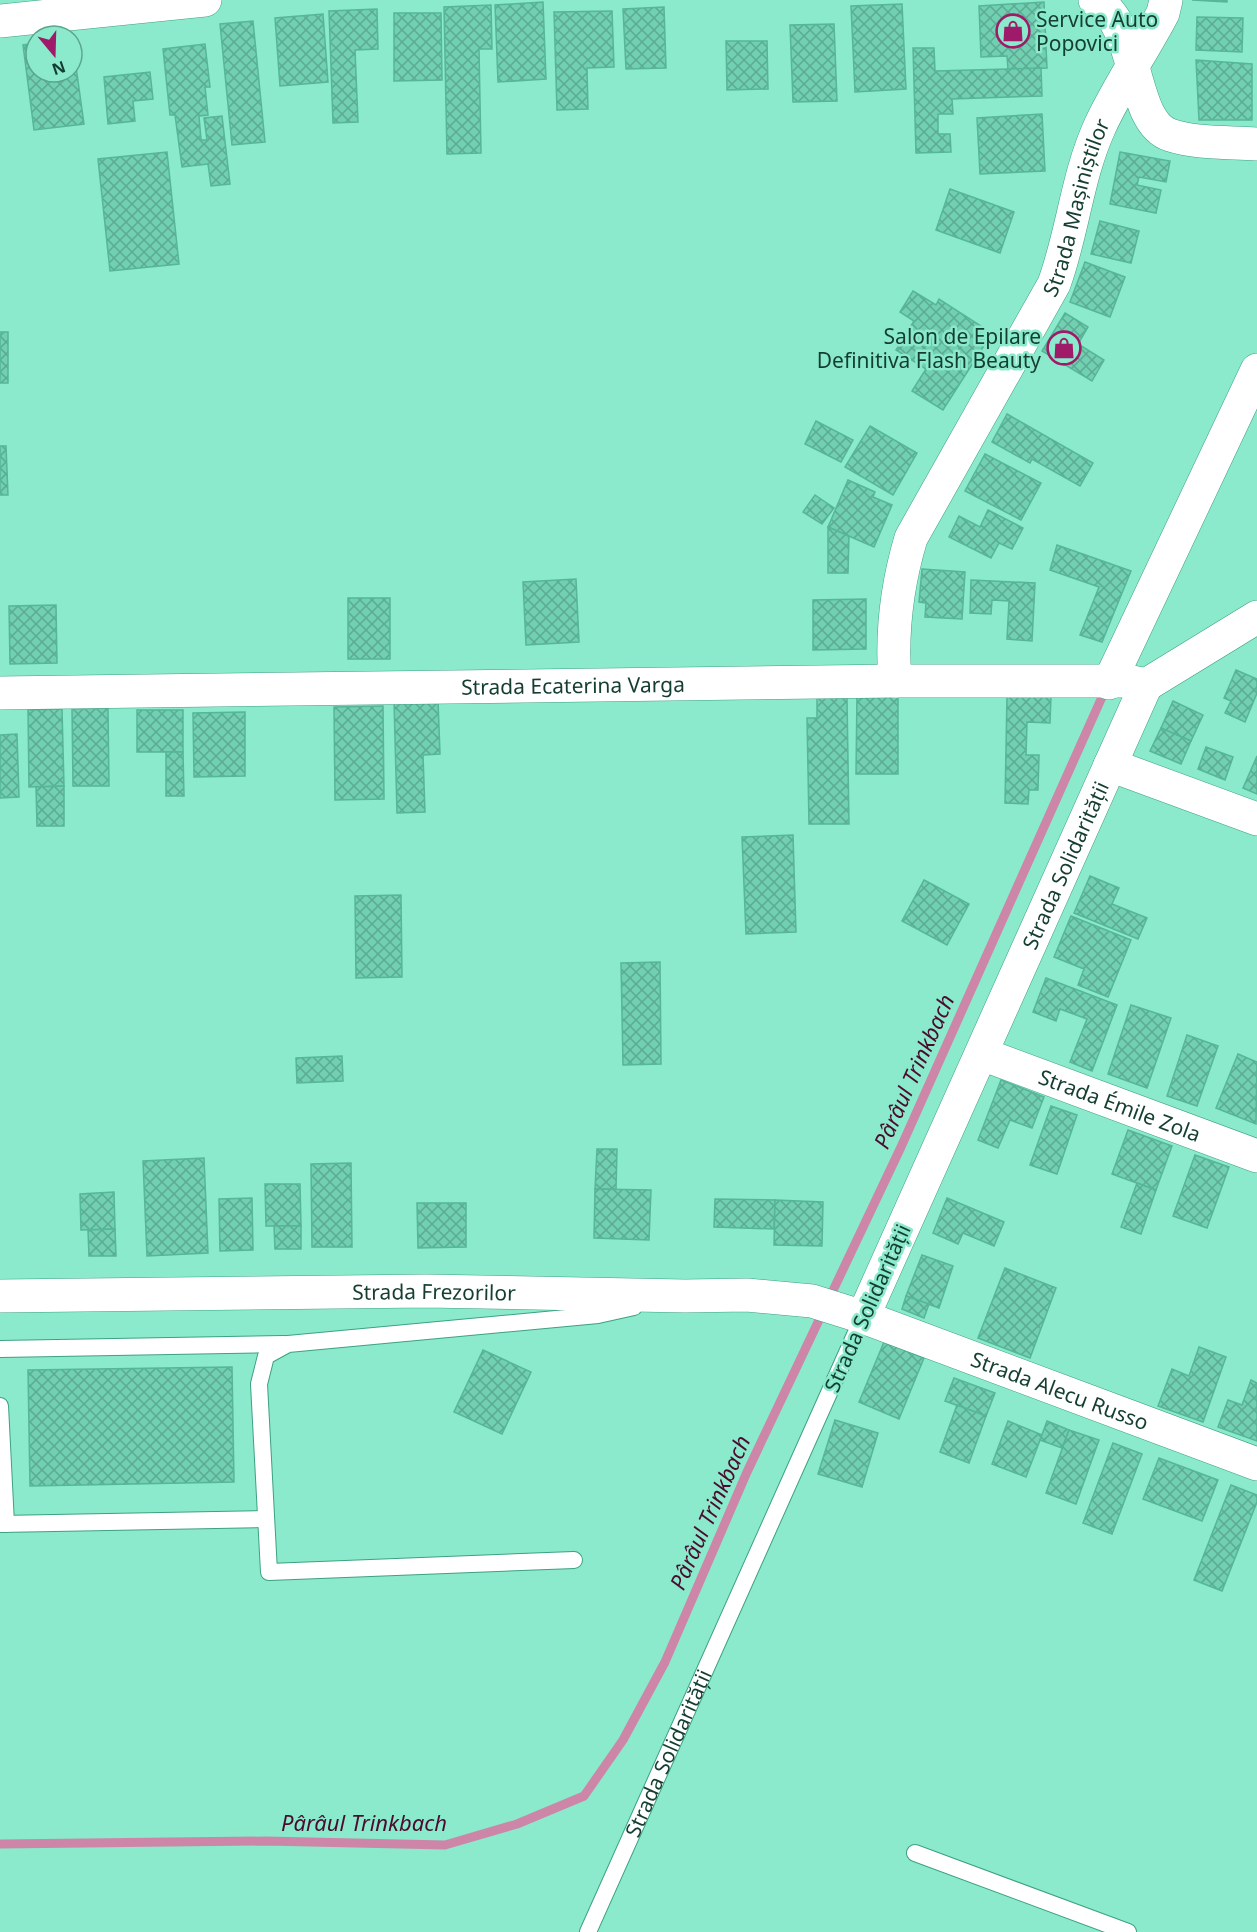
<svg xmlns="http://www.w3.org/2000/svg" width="1257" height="1932" font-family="'Noto Sans',sans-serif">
  <defs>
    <pattern id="building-cross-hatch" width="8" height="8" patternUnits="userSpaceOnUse" patternTransform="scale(1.5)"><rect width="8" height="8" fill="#70d0b1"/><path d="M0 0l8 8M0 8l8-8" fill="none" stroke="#5baa91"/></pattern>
  </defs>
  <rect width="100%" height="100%" fill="#8aeacb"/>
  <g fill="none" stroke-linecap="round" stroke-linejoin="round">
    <!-- stream -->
    <polyline stroke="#cd86a7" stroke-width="9" points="0,1844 266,1841 445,1845 517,1824 584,1796 623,1740 665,1662 747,1472 901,1147 1102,697"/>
  </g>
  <!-- building -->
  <g fill="url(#building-cross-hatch)" stroke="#55b698" stroke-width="1.5">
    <polygon points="1192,0 1227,0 1227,2"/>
    <polygon points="543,2 546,79 498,82 495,5"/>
    <polygon points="1044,2 1047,68 1008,70 1007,56 981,57 979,6"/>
    <polygon points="902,4 906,89 855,92 851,6"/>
    <polygon points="491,5 492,49 479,49 481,153 447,154 444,7"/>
    <polygon points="664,7 666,68 626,69 623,9"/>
    <polygon points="377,9 378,49 355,50 358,122 333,123 329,11"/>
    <polygon points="612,11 614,67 587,68 588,109 557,110 554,12"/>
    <polygon points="394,13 441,13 442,80 394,81"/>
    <polygon points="323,14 328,82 280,86 275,18"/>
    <polygon points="1197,17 1243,18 1242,52 1196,50"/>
    <polygon points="253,21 265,142 232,145 220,24"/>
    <polygon points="834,24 837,101 793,102 790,25"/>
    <polygon points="72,38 84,124 34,130 23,45 36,43 36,72 72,72"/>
    <polygon points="726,41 767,41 768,89 727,90"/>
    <polygon points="205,44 210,87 205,87 208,115 199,116 201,140 207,140 204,118 222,116 230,184 211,186 208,164 182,167 175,115 170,115 163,49"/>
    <polygon points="913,48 934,48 935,71 1041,68 1042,96 952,99 953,114 938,114 938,134 950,134 951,152 916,153"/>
    <polygon points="1196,60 1252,64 1252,120 1199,120"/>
    <polygon points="150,72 153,99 133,101 135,121 108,124 104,77"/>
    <polygon points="1042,114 1045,171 980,174 977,118"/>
    <polygon points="167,152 179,264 110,271 98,159"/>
    <polygon points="1120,152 1170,161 1166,182 1139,177 1137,185 1161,190 1156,213 1110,204"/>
    <polygon points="950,189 1014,212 1000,253 936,230"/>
    <polygon points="1100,221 1139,231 1131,263 1091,254"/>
    <polygon points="1085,262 1125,277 1110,317 1070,302"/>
    <polygon points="913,291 936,305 939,299 984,328 981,333 989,338 943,410 912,391 926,369 896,350 914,321 900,312"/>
    <polygon points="1065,313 1088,327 1078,344 1104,360 1092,381 1042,351"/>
    <rect x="0" y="332" width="8" height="51"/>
    <polygon points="1007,414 1093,463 1080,486 1032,459 1030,463 992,442"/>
    <polygon points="816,421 853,440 841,462 805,444"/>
    <polygon points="870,426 917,453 893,495 845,467"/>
    <polygon points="0,446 6,446 8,495 0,495"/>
    <polygon points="985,454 1041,483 1021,520 965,491"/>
    <polygon points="848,480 875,492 873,497 892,505 874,547 828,527"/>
    <polygon points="815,495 834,508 822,524 803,512"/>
    <polygon points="988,510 1023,528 1012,549 999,543 991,558 949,537 959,516 980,527"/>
    <polygon points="828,527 849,536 848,573 828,573"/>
    <polygon points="1057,545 1131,571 1102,642 1080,635 1099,587 1050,570"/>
    <polygon points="922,569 965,572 962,619 925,617 926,603 919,602"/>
    <polygon points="576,579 579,642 526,645 523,582"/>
    <polygon points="971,580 1035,583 1032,641 1007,639 1009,601 992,600 991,614 970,613"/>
    <rect x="348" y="598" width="42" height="61"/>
    <polygon points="866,599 866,649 813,650 813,600"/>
    <polygon points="56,605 57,663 10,664 9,606"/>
    <polygon points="1236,670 1257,679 1257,693 1245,722 1225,713 1231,701 1224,698"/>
    <polygon points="857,693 898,693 898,774 856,774"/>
    <polygon points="1007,695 1051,696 1050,723 1027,722 1026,755 1039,755 1038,790 1029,790 1028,804 1005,803"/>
    <polygon points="817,698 847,698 849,824 809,824 807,718 817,718"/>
    <polygon points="438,700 440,754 423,755 425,812 397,813 394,701"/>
    <polygon points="1173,701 1203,715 1191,741 1161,728"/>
    <polygon points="383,706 384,799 335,800 334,707"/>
    <polygon points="108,708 109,786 73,786 72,709"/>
    <polygon points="62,709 64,786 29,787 28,710"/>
    <rect x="137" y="710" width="46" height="42"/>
    <polygon points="245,712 245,776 194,777 193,713"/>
    <polygon points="1161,728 1191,741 1181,764 1150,751"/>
    <polygon points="17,734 19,797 0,798 0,735"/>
    <polygon points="1206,747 1233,757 1225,780 1198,769"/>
    <polygon points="166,752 183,752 184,796 166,796"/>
    <polygon points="1257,756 1257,794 1243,788"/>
    <polygon points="64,786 64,826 37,826 36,787"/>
    <polygon points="793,835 796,932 746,934 742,837"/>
    <polygon points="1090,876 1119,888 1112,904 1147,918 1138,939 1074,913"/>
    <polygon points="924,880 969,904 947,945 902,921"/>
    <polygon points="401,895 402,977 356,978 355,896"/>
    <polygon points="1071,916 1131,940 1108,997 1078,985 1084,969 1054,957"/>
    <polygon points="660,962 661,1064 623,1065 621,963"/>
    <polygon points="1046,978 1117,1005 1092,1071 1070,1062 1087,1019 1060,1009 1056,1021 1033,1012"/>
    <polygon points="1131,1005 1171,1018 1147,1088 1108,1074"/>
    <polygon points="1187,1035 1218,1046 1197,1106 1167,1096"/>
    <polygon points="1238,1054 1257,1062 1256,1124 1216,1108"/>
    <polygon points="342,1056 343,1081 297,1083 296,1058"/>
    <polygon points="1001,1080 1044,1097 1032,1128 1010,1120 998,1148 978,1140"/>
    <polygon points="1051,1106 1077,1115 1057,1174 1030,1165"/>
    <polygon points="1128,1130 1172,1146 1156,1190 1112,1174"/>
    <polygon points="597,1149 617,1149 616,1189 595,1189"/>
    <polygon points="1195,1155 1229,1167 1207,1228 1173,1216"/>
    <polygon points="204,1158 208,1253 147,1256 143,1161"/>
    <polygon points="351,1163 352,1247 312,1247 311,1164"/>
    <polygon points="1137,1183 1156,1190 1141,1234 1121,1227"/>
    <polygon points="265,1184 300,1184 301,1226 266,1226"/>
    <polygon points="595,1189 651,1190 649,1240 594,1238"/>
    <polygon points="114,1192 115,1229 81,1230 80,1194"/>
    <polygon points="252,1198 253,1250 220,1251 219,1199"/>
    <polygon points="947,1198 1004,1222 994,1246 963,1233 958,1244 933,1233"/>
    <polygon points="715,1199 775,1200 774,1229 714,1227"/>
    <polygon points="775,1200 823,1202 822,1246 774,1245"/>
    <polygon points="417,1203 466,1203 466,1247 418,1248"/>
    <polygon points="274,1226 301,1226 301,1249 275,1249"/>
    <polygon points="115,1229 116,1256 89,1256 88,1230"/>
    <polygon points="922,1255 953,1266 939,1308 906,1296"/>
    <polygon points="1005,1268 1056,1288 1030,1358 978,1338"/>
    <polygon points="906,1296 929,1304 924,1318 902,1309"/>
    <polygon points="884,1342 924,1358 899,1419 859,1402"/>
    <polygon points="1199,1347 1226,1357 1203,1422 1158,1406 1172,1369 1189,1376"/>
    <polygon points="483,1350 531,1372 502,1434 454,1412"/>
    <polygon points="232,1367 234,1482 30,1486 28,1370"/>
    <polygon points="954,1378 995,1393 986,1416 945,1401"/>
    <polygon points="1251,1380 1257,1383 1257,1441 1218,1427 1228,1400 1242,1405"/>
    <polygon points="957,1405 986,1416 969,1463 940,1452"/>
    <polygon points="835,1420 878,1433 862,1487 818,1474"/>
    <polygon points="1008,1421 1042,1435 1026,1477 992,1464"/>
    <polygon points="1047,1421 1069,1430 1062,1448 1040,1440"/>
    <polygon points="1069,1430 1099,1440 1076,1504 1046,1493"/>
    <polygon points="1113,1443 1142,1454 1112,1534 1083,1523"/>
    <polygon points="1159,1458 1218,1480 1202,1521 1143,1499"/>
    <polygon points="1231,1485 1257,1495 1257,1502 1222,1591 1194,1580"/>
  </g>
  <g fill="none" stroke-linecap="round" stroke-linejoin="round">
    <defs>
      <g id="service">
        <polyline points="0,1349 284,1344"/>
        <polyline points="0,1406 6,1524"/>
        <polyline points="0,1524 266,1519"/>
        <polyline points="574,1560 269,1572 259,1384 266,1356 288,1344 598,1315 634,1307"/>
        <polyline points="915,1853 1128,1932"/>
        <path id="s1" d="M588 1932 863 1317"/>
      </g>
      <g id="minor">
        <path d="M1095 0C1141 27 1129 121 1170 135 1197 144 1230 142 1257 144"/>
        <polyline points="0,21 205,0"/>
        <path id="s2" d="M895 681C891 632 897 585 911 538L1054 284C1073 232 1077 176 1100 126 1118 87 1143 51 1163 13L1166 0"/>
        <polyline points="1109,683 1257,370"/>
        <polyline points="1146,685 1257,617"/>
        <path id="s3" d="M0 693 895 681H1127L1146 685"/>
        <polyline points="1110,765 1257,819"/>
        <path id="s4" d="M982 1054 1257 1156"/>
        <path id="s5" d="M0 1296 426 1291 685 1296 747 1295 812 1301 863 1317 1257 1464"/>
        <path id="s6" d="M863 1317 1146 685"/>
      </g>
    </defs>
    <!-- service casing -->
    <use href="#service" stroke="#3da184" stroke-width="18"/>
    <!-- minor casing -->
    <use href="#minor" stroke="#3da184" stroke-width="34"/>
    <!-- service -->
    <use href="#service" stroke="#fff" stroke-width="16"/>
    <!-- minor -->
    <use href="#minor" stroke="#fff" stroke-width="33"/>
  </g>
  <!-- icons -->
  <defs>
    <symbol id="shop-ring" viewBox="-11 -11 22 22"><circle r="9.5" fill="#8aeacb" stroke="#9f1a69" stroke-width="1.5"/><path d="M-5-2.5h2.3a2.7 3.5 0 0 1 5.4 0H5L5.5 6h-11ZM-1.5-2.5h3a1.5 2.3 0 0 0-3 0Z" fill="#9f1a69"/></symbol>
  </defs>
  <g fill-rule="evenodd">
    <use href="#shop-ring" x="994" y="12" width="38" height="38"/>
    <use href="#shop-ring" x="1045" y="329" width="38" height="38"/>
  </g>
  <g text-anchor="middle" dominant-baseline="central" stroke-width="5" stroke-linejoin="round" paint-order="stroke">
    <!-- poi labels -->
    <g font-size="21" fill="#143e31" stroke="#8aeacb" text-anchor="start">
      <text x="1036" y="19">Service Auto<tspan x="1036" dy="24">Popovici</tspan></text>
      <text x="1041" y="336" text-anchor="end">Salon de Epilare<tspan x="1041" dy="24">Definitiva Flash Beauty</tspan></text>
    </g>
    <!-- street labels -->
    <g font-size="21" fill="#143e31" stroke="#8aeacb">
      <text stroke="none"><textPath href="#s2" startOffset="516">Strada Mașiniștilor</textPath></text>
      <text stroke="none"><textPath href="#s3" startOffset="573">Strada Ecaterina Varga</textPath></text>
      <text stroke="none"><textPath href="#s6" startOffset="495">Strada Solidarității</textPath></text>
      <text stroke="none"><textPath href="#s4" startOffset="147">Strada Émile Zola</textPath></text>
      <text stroke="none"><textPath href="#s5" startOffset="434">Strada Frezorilor</textPath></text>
      <text transform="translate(867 1308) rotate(-66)">Strada Solidarității</text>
      <text stroke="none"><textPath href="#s5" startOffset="1076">Strada Alecu Russo</textPath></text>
      <text stroke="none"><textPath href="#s1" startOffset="196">Strada Solidarității</textPath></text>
    </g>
    <!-- water labels -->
    <g font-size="22" font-style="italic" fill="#4b0b30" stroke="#8aeacb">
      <text transform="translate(913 1071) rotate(-66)">Pârâul Trinkbach</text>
      <text transform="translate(709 1512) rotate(-66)">Pârâul Trinkbach</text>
      <text x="364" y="1822">Pârâul Trinkbach</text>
    </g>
  </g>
  <!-- north arrow -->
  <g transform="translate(54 54) rotate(161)"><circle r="28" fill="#8aeacb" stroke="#5ba58d" stroke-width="1.5"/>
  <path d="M0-4.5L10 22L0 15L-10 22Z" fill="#9f1a69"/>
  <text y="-9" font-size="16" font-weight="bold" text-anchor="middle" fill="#143e31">N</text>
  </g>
</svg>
